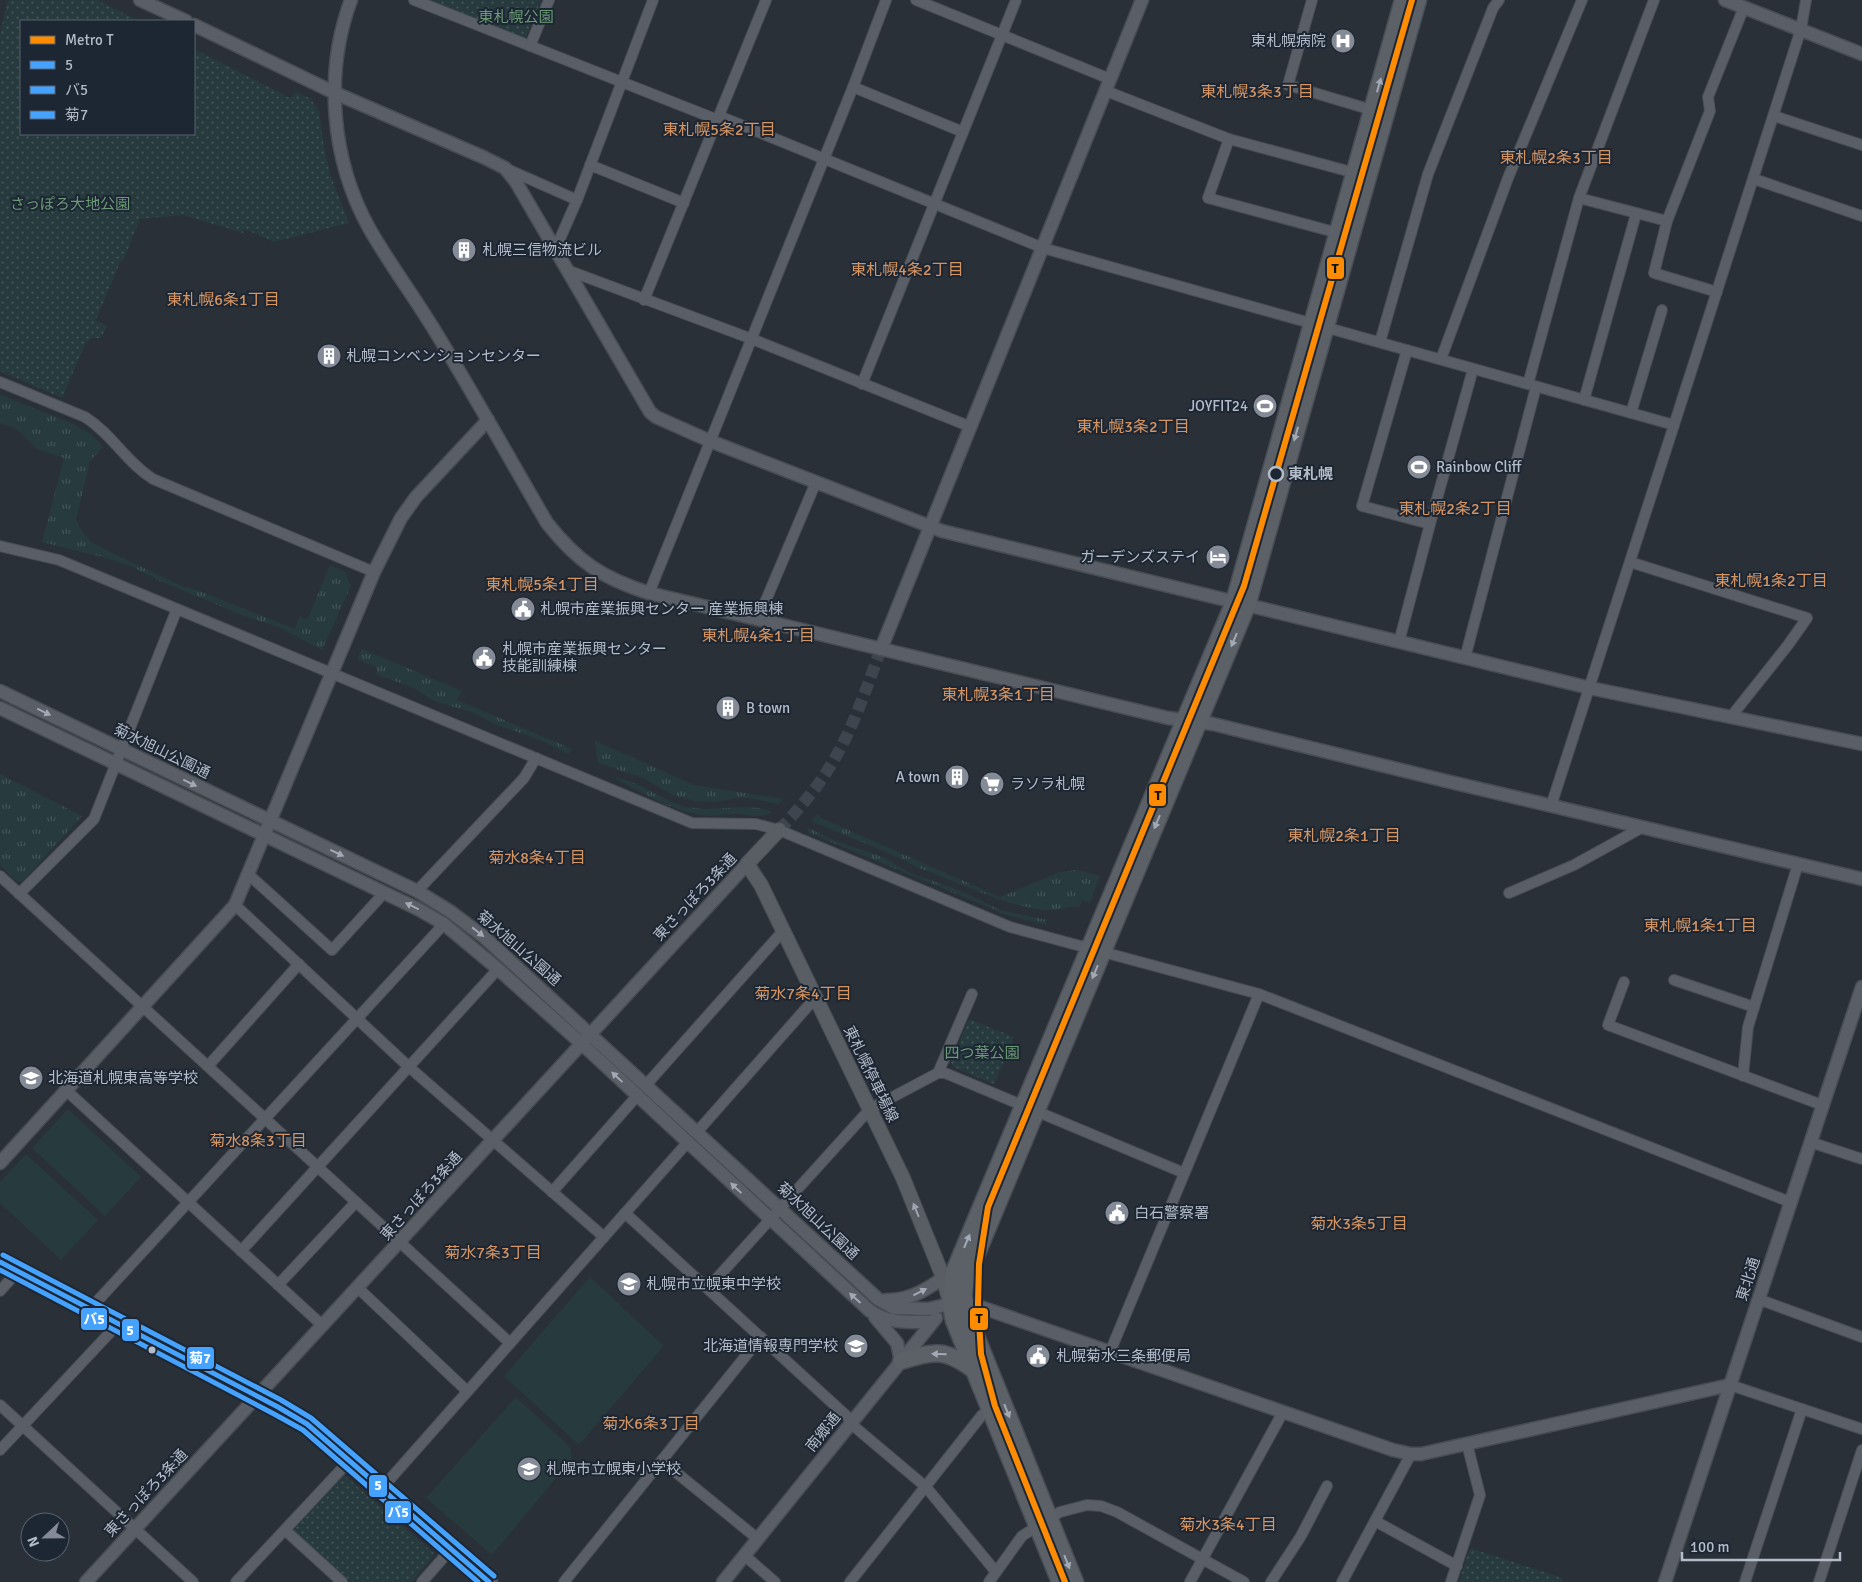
<svg xmlns="http://www.w3.org/2000/svg" width="1862" height="1582" font-family="Signika,'Noto Sans JP',sans-serif">
  <defs>
    <pattern id="grass-tufts" width="24" height="20" patternUnits="userSpaceOnUse" patternTransform="scale(1.25)"><rect width="24" height="20" fill="#273a3e"/><path d="M3 7l-1-3M5 7V3M7 7l1-3M15 17l-1-3M17 17v-4M19 17l1-3" fill="none" stroke="#445559"/></pattern>
    <pattern id="park-dots" width="8" height="8" patternUnits="userSpaceOnUse" patternTransform="scale(1.25)"><rect width="8" height="8" fill="#273a3e"/><path d="M2 2h.1M6 6h.1" fill="none" stroke="#445559" stroke-width="1.8" stroke-linecap="round"/></pattern>
  </defs>
  <rect width="100%" height="100%" fill="#2a3038"/>
  <!-- grass -->
  <g fill="url(#grass-tufts)">
    <polygon points="0,395 69,422 91,434 103,447 90,461 76,519 80,528 91,542 112,553 184,587 189,587 295,629 299,616 307,620 330,565 345,572 351,586 322,650 281,628 242,615 158,580 133,567 103,557 42,542 64,458 37,449 18,430 0,423"/>
    <polygon points="362,649 462,691 457,700 572,749 569,754 540,740 493,723 472,712 434,701 414,688 376,674 377,668 357,659"/>
    <polygon points="595,741 694,785 784,799 779,804 749,798 735,798 715,802 695,801 673,795 643,778 598,763"/>
    <polygon points="0,774 82,816 22,882 17,881 0,866"/>
    <path d="M616 777 639 785 671 802 686 807 704 809 745 807 759 808 772 812C762 819 749 815 738 814 729 813 720 816 711 816 677 814 645 794 616 779Z"/>
    <path d="M818 814 821 818 1000 897 1060 872 1077 870 1100 876 1090 903 1083 900 1079 907C1069 905 1062 910 1051 910 1036 911 1018 904 1003 901L917 867 893 855 811 821Z"/>
    <polygon points="807,827 830,839 885,858 910,873 961,891 1000,910 1047,920 1046,925 999,913 995,910 809,833"/>
  </g>
  <!-- park -->
  <g fill="url(#park-dots)">
    <polygon points="8,0 97,0 139,21 21,21 21,134 194,134 194,49 290,98 296,92 311,99 319,112 324,147 330,174 349,223 274,242 245,229 243,233 183,215 140,219 123,261 121,260 96,320 107,326 101,338 92,338 86,342 62,398 0,371 0,33"/>
    <polygon points="431,0 541,0 525,39"/>
    <polygon points="969,1019 1014,1037 994,1084 953,1067 951,1062"/>
    <polygon points="344,1475 435,1554 412,1582 351,1582 293,1530"/>
    <polygon points="1470,1548 1562,1578 1562,1582 1459,1582"/>
  </g>
  <!-- garden -->
  <g fill="#273a3e">
    <polygon points="68,1109 141,1177 105,1216 32,1148"/>
    <polygon points="26,1154 98,1220 61,1260 0,1203 0,1182"/>
    <polygon points="590,1277 664,1346 579,1445 504,1376"/>
    <polygon points="516,1397 570,1447 572,1459 492,1555 426,1498"/>
  </g>
  <g fill="none" stroke-linecap="round" stroke-linejoin="round">
    <!-- tertiary-tunnel -->
    <path stroke="#3f454e" stroke-width="12" stroke-dasharray="12 6" stroke-linecap="butt" d="M779 830C797 811 815 791 829 768 852 732 866 689 881 649"/>
    <defs>
      <g id="minor">
        <polyline points="414,0 718,120"/>
        <polyline points="1016,0 1002,35 1110,79"/>
        <polyline points="1312,0 1288,85 1372,110"/>
        <polyline points="530,46 549,0"/>
        <polyline points="853,87 963,132"/>
        <polyline points="1106,91 1229,139 1355,173"/>
        <polyline points="719,116 1043,248 1674,425 1551,806"/>
        <polyline points="1774,116 1862,145"/>
        <polyline points="1229,139 1208,198 1338,233"/>
        <polyline points="590,165 684,203"/>
        <polyline points="507,169 577,200"/>
        <polyline points="1754,179 1862,216"/>
        <polyline points="1579,198 1667,221"/>
        <polyline points="555,250 577,200 653,0"/>
        <polyline points="567,270 752,339 971,427"/>
        <polyline points="1717,292 1654,273 1667,221 1710,111 1708,97 1744,7"/>
        <polyline points="644,300 766,0"/>
        <polyline points="1380,342 1428,174 1493,8 1499,0"/>
        <polyline points="1441,359 1508,178 1582,0"/>
        <path d="M0 382 85 417C112 434 126 462 153 479L374 572"/>
        <polyline points="862,384 1002,35 916,0"/>
        <polyline points="1528,384 1579,198 1654,0"/>
        <polyline points="1584,400 1636,214"/>
        <polyline points="1631,413 1662,310"/>
        <polyline points="1674,425 1801,29 1806,0"/>
        <polyline points="1430,524 1473,369"/>
        <polyline points="0,546 59,560 692,823 756,824 779,830 1010,927 1259,994 1790,1202"/>
        <polyline points="1630,562 1807,618 1788,645 1730,718"/>
        <polyline points="649,593 853,87 886,0"/>
        <polyline points="758,619 816,482"/>
        <polyline points="1399,642 1430,524 1362,506 1407,350"/>
        <polyline points="1465,658 1536,387"/>
        <polyline points="248,874 332,950 384,893"/>
        <polyline points="0,876 510,1343"/>
        <polyline points="417,891 524,778 536,758"/>
        <polyline points="1509,893 1574,865 1643,827"/>
        <polyline points="19,894 94,819 177,609"/>
        <polyline points="235,905 409,1067 604,1237 687,1143"/>
        <polyline points="1674,980 1754,1007"/>
        <polyline points="1624,982 1608,1025 1822,1105"/>
        <polyline points="208,1066 299,964"/>
        <polyline points="938,1073 972,994"/>
        <polyline points="1743,1076 1748,1027 1798,864"/>
        <polyline points="646,1085 783,931"/>
        <polyline points="67,1091 323,1326"/>
        <polyline points="697,1132 816,997"/>
        <polyline points="1810,1142 1862,1159"/>
        <polyline points="552,1192 637,1096"/>
        <polyline points="625,1213 852,1421"/>
        <polyline points="241,1251 498,969"/>
        <polyline points="278,1285 356,1202"/>
        <polyline points="358,1288 467,1391"/>
        <polyline points="708,1288 870,1109 938,1073 945,1073 1184,1173"/>
        <polyline points="0,1291 18,1271"/>
        <polyline points="1758,1299 1862,1337"/>
        <polyline points="90,1309 444,924"/>
        <polyline points="1110,1352 1259,994"/>
        <polyline points="1730,1385 1862,1429"/>
        <polyline points="0,1405 193,1582"/>
        <polyline points="850,1423 926,1487 996,1572"/>
        <polyline points="0,1450 118,1324"/>
        <polyline points="662,1461 758,1539"/>
        <polyline points="383,1487 604,1237"/>
        <polyline points="1375,1521 1457,1566"/>
        <polyline points="285,1530 342,1582"/>
        <polyline points="744,1555 775,1582"/>
        <polyline points="236,1582 350,1460"/>
        <polyline points="422,1582 451,1549"/>
        <polyline points="564,1582 761,1337"/>
        <polyline points="850,1582 982,1415 990,1410"/>
        <polyline points="989,1582 1022,1536 1060,1512 1087,1505 1101,1506 1117,1512 1244,1582"/>
        <polyline points="1190,1582 1283,1412"/>
        <polyline points="1271,1582 1301,1536 1327,1486"/>
        <polyline points="1342,1582 1411,1454"/>
        <polyline points="1451,1582 1480,1495 1467,1444"/>
        <polyline points="1745,1582 1802,1409"/>
        <polyline points="1819,1582 1862,1450"/>
      </g>
      <g id="tertiary">
        <polyline points="140,0 186,21"/>
        <path d="M351 0C324 73 331 159 369 228 390 265 416 299 438 336 476 398 511 461 547 523 578 562 602 578 649 593L1168 718 1213 724 1442 780 1862 879"/>
        <polyline points="1725,0 1862,54"/>
        <polyline points="194,25 335,93 483,157 505,168 516,182 650,412 656,417 710,441 942,531 1590,688 1862,744"/>
        <polyline points="881,649 1142,0"/>
        <polyline points="0,691 417,891 451,912 484,937 878,1299 894,1308 928,1309 963,1301 1393,1450 1411,1454 1421,1454 1730,1385"/>
        <path d="M0 708 418 909 444 924 498 969 582 1044 870 1311C890 1324 909 1322 931 1322"/>
        <polyline points="0,1163 235,905 374,572 401,518 416,497 488,420"/>
        <path d="M886 1300C911 1301 931 1287 951 1272"/>
        <polyline points="875,1317 897,1343 901,1361"/>
        <polyline points="86,1582 747,864"/>
        <polyline points="723,1582 936,1318"/>
        <polyline points="1665,1582 1862,987"/>
      </g>
      <polyline id="secondary" points="779,830 747,864 761,885 903,1178 943,1277 949,1299"/>
      <g id="primary">
        <polyline points="0,1262 278,1407 307,1424 350,1460 489,1582"/>
        <path d="M901 1361C935 1351 944 1348 974 1370"/>
        <path d="M1060 1582 954 1321C949 1302 951 1286 956 1267L1234 602 1403 0"/>
        <path d="M1075 1582 966 1311C962 1298 964 1288 968 1275L1247 606 1418 0"/>
      </g>
    </defs>
    <!-- minor casing -->
    <use href="#minor" stroke="#484c53" stroke-width="12"/>
    <!-- tertiary casing -->
    <use href="#tertiary" stroke="#484c53" stroke-width="15"/>
    <!-- secondary casing -->
    <use href="#secondary" stroke="#484c53" stroke-width="16"/>
    <!-- primary casing -->
    <use href="#primary" stroke="#484c55" stroke-width="19"/>
    <!-- minor -->
    <use href="#minor" stroke="#5a5e66" stroke-width="10"/>
    <!-- tertiary -->
    <use href="#tertiary" stroke="#5a5e66" stroke-width="12"/>
    <!-- secondary -->
    <use href="#secondary" stroke="#595d64" stroke-width="14"/>
    <!-- primary -->
    <use href="#primary" stroke="#5c6168" stroke-width="16"/>
    <defs>
      <polyline id="bus-1" points="0,1262 278,1407 307,1424 489,1582"/>
      <polyline id="bus-2" points="0,1270 274,1414 303,1430 478,1582"/>
      <polyline id="bus-3" points="3,1255 281,1400 311,1418 494,1576"/>
    </defs>
    <!-- bus-1 casing -->
    <use href="#bus-1" stroke="#1d2633" stroke-width="9"/>
    <!-- bus-2 casing -->
    <use href="#bus-2" stroke="#1d2633" stroke-width="9"/>
    <!-- bus-3 casing -->
    <use href="#bus-3" stroke="#1d2633" stroke-width="9"/>
    <!-- bus-1 -->
    <use href="#bus-1" stroke="#45a3ff" stroke-width="5"/>
    <!-- bus-2 -->
    <use href="#bus-2" stroke="#45a3ff" stroke-width="5"/>
    <!-- bus-3 -->
    <use href="#bus-3" stroke="#45a3ff" stroke-width="5"/>
    <defs>
      <polyline id="metro-1" points="1065,1582 995,1406 981,1354 978,1304 979,1264 988,1207 1244,586 1412,0"/>
    </defs>
    <!-- metro-1 casing -->
    <use href="#metro-1" stroke="#1d2633" stroke-width="10"/>
    <!-- metro-1 -->
    <use href="#metro-1" stroke="#ff8c00" stroke-width="6"/>
  </g>
  <!-- one-way arrows -->
  <defs><path id="oneway-solid" d="M-6-.8H1V-3.2L6.5 0L1 3.2V.8H-6Z" transform="scale(1.25)"/></defs>
  <g fill="#a2aab6">
    <use href="#oneway-solid" transform="translate(1379 85) rotate(-74)"/>
    <use href="#oneway-solid" transform="translate(1296 434) rotate(106)"/>
    <use href="#oneway-solid" transform="translate(1234 640) rotate(113)"/>
    <use href="#oneway-solid" transform="translate(1157 822) rotate(113)"/>
    <use href="#oneway-solid" transform="translate(1095 972) rotate(113)"/>
    <use href="#oneway-solid" transform="translate(967 1241) rotate(-67)"/>
    <use href="#oneway-solid" transform="translate(939 1354) rotate(-179)"/>
    <use href="#oneway-solid" transform="translate(1007 1411) rotate(68)"/>
    <use href="#oneway-solid" transform="translate(1067 1562) rotate(68)"/>
  </g>
  <g fill="#a2a9b5">
    <use href="#oneway-solid" transform="translate(44 712) rotate(26)"/>
    <use href="#oneway-solid" transform="translate(190 783) rotate(26)"/>
    <use href="#oneway-solid" transform="translate(337 853) rotate(25)"/>
    <use href="#oneway-solid" transform="translate(412 906) rotate(-154)"/>
    <use href="#oneway-solid" transform="translate(478 932) rotate(38)"/>
    <use href="#oneway-solid" transform="translate(617 1077) rotate(-137)"/>
    <use href="#oneway-solid" transform="translate(736 1188) rotate(-137)"/>
    <use href="#oneway-solid" transform="translate(920 1292) rotate(-27)"/>
    <use href="#oneway-solid" transform="translate(855 1298) rotate(-138)"/>
  </g>
  <use fill="#9da4b0" href="#oneway-solid" transform="translate(916 1210) rotate(-112)"/>
  <!-- icons -->
  <defs>
    <symbol id="hospital-disc" viewBox="-11 -11 22 22"><circle r="9.5" fill="#848b96" stroke="#1d2633"/><path d="M-5-5h3v3.5h4V-5h3V5h-3V1.5h-4V5h-3Z" fill="#fff"/></symbol>
    <symbol id="building-disc" viewBox="-11 -11 22 22"><circle r="9.5" fill="#848b96" stroke="#1d2633"/><path d="M-4-6H4V6H1V3H-1V6H-4ZM-2.5-4.3h1.7v1.8h-1.7ZM.8-4.3h1.7v1.8H.8ZM-2.5-1h1.7V.8h-1.7ZM.8-1h1.7V.8H.8Z" fill="#fff"/></symbol>
    <symbol id="stadium-disc" viewBox="-11 -11 22 22"><circle r="9.5" fill="#848b96" stroke="#1d2633"/><path d="M0-5a6.5 5 0 1 0 0 10a6.5 5 0 1 0 0-10ZM-3.5-1.8h7v3.6h-7Z" fill="#fff"/></symbol>
    <symbol id="hotel-disc" viewBox="-11 -11 22 22"><circle r="9.5" fill="#848b96" stroke="#1d2633"/><path d="M-6-4.5h1.5V1H6V5H4.5V3h-9V5H-6ZM-4 0a1.8 1.8 0 1 1 3.6 0ZM.5 0V-2.5h3Q6-2.5 6 0Z" fill="#fff"/></symbol>
    <symbol id="civic-disc" viewBox="-11 -11 22 22"><circle r="9.5" fill="#848b96" stroke="#1d2633"/><path d="M-.6-6.5H3V-4.5H.6V-3L4-1V1h2V6H-6V1h2V-1L-.6-3ZM-1.2 2.5V6h2.4V2.5Z" fill="#fff"/></symbol>
    <symbol id="supermarket-disc" viewBox="-11 -11 22 22"><circle r="9.5" fill="#848b96" stroke="#1d2633"/><path d="M-6-5.5h2.5l.6 2H6L4.5 2H-2.5L-4.4-4H-6ZM-1.5 3.2a1.3 1.3 0 1 0 .1 0ZM3 3.2a1.3 1.3 0 1 0 .1 0Z" fill="#fff"/></symbol>
    <symbol id="school-disc" viewBox="-11 -11 22 22"><circle r="9.5" fill="#848b96" stroke="#1d2633"/><path d="M0-5L7-2L0 1L-7-2ZM-4 1L0 2.5L4 1V4Q0 6-4 4Z" fill="#fff"/></symbol>
    <symbol id="university-disc" viewBox="-11 -11 22 22"><circle r="9.5" fill="#848b96" stroke="#1d2633"/><path d="M0-5L7-2L0 1L-7-2ZM-4 1L0 2.5L4 1V4Q0 6-4 4Z" fill="#fff"/></symbol>
  </defs>
  <g fill-rule="evenodd">
    <use href="#hospital-disc" x="1329" y="27" width="28" height="28"/>
    <use href="#building-disc" x="450" y="236" width="28" height="28"/>
    <use href="#building-disc" x="315" y="342" width="28" height="28"/>
    <use href="#stadium-disc" x="1251" y="392" width="28" height="28"/>
    <use href="#stadium-disc" x="1405" y="453" width="28" height="28"/>
    <use href="#hotel-disc" x="1204" y="543" width="28" height="28"/>
    <use href="#civic-disc" x="509" y="595" width="28" height="28"/>
    <use href="#civic-disc" x="470" y="644" width="28" height="28"/>
    <use href="#building-disc" x="714" y="694" width="28" height="28"/>
    <use href="#building-disc" x="943" y="763" width="28" height="28"/>
    <use href="#supermarket-disc" x="978" y="770" width="28" height="28"/>
    <use href="#school-disc" x="17" y="1064" width="28" height="28"/>
    <use href="#civic-disc" x="1103" y="1199" width="28" height="28"/>
    <use href="#school-disc" x="615" y="1270" width="28" height="28"/>
    <use href="#university-disc" x="842" y="1332" width="28" height="28"/>
    <use href="#civic-disc" x="1024" y="1342" width="28" height="28"/>
    <use href="#school-disc" x="515" y="1455" width="28" height="28"/>
  </g>
  <!-- markers -->
  <circle fill="#1d2633" stroke="#b4bcc9" stroke-width="2.5" cx="1276" cy="474" r="7"/>
  <circle fill="#b4bcc9" stroke="#1d2633" stroke-width="2" cx="152" cy="1350" r="4.5"/>
  <g text-anchor="middle" dominant-baseline="central" stroke-width="4" stroke-linejoin="round" paint-order="stroke">
    <!-- park labels -->
    <g font-size="15" fill="#6b9a76" stroke="#1d2633">
      <text x="516" y="17">東札幌公園</text>
      <text x="70" y="204">さっぽろ大地公園</text>
      <text x="982" y="1053">四つ葉公園</text>
    </g>
    <!-- poi labels -->
    <g font-size="15" fill="#b4bcc9" stroke="#1d2633" text-anchor="start">
      <text x="1326" y="41" text-anchor="end">東札幌病院</text>
      <text x="482" y="250">札幌三信物流ビル</text>
      <text x="346" y="356">札幌コンベンションセンター</text>
      <text x="1248" y="406" text-anchor="end">JOYFIT24</text>
      <text x="1436" y="467">Rainbow Cliff</text>
      <text x="1200" y="557" text-anchor="end">ガーデンズステイ</text>
      <text x="540" y="609">札幌市産業振興センター 産業振興棟</text>
      <text x="502" y="649">札幌市産業振興センター<tspan x="502" dy="17">技能訓練棟</tspan></text>
      <text x="746" y="708">B town</text>
      <text x="940" y="777" text-anchor="end">A town</text>
      <text x="1010" y="784">ラソラ札幌</text>
      <text x="48" y="1078">北海道札幌東高等学校</text>
      <text x="1134" y="1213">白石警察署</text>
      <text x="646" y="1284">札幌市立幌東中学校</text>
      <text x="838" y="1346" text-anchor="end">北海道情報専門学校</text>
      <text x="1056" y="1356">札幌菊水三条郵便局</text>
      <text x="546" y="1469">札幌市立幌東小学校</text>
    </g>
    <!-- stop labels -->
    <g font-size="15" font-weight="bold" fill="#b4bcc9" stroke="#1d2633" text-anchor="start">
      <text x="1288" y="474">東札幌</text>
    </g>
    <!-- street labels -->
    <g font-size="15" fill="#b4bcc9" stroke="#1d2633">
      <text transform="translate(162 751) rotate(26)">菊水旭山公園通</text>
      <text transform="translate(695 897) rotate(-47)">東さっぽろ3条通</text>
      <text transform="translate(519 948) rotate(41)">菊水旭山公園通</text>
      <text transform="translate(871 1074) rotate(64)">東札幌停車場線</text>
      <text transform="translate(421 1196) rotate(-48)">東さっぽろ3条通</text>
      <text transform="translate(818 1221) rotate(43)">菊水旭山公園通</text>
      <text transform="translate(1748 1279) rotate(-72)">東北通</text>
      <text transform="translate(823 1432) rotate(-51)">南郷通</text>
      <text transform="translate(146 1493) rotate(-47)">東さっぽろ3条通</text>
    </g>
    <!-- neighbourhood labels -->
    <g font-size="16" fill="#d59563" stroke="#1d2633">
      <text x="1257" y="92">東札幌3条3丁目</text>
      <text x="719" y="130">東札幌5条2丁目</text>
      <text x="1556" y="158">東札幌2条3丁目</text>
      <text x="907" y="270">東札幌4条2丁目</text>
      <text x="223" y="300">東札幌6条1丁目</text>
      <text x="1133" y="427">東札幌3条2丁目</text>
      <text x="1455" y="509">東札幌2条2丁目</text>
      <text x="1771" y="581">東札幌1条2丁目</text>
      <text x="542" y="585">東札幌5条1丁目</text>
      <text x="758" y="636">東札幌4条1丁目</text>
      <text x="998" y="695">東札幌3条1丁目</text>
      <text x="1344" y="836">東札幌2条1丁目</text>
      <text x="537" y="858">菊水8条4丁目</text>
      <text x="1700" y="926">東札幌1条1丁目</text>
      <text x="803" y="994">菊水7条4丁目</text>
      <text x="258" y="1141">菊水8条3丁目</text>
      <text x="1359" y="1224">菊水3条5丁目</text>
      <text x="493" y="1253">菊水7条3丁目</text>
      <text x="651" y="1424">菊水6条3丁目</text>
      <text x="1228" y="1525">菊水3条4丁目</text>
    </g>
  </g>
  <g stroke="#1d2633" stroke-width="2">
    <rect x="1326" y="256" width="19" height="24" rx="5" fill="#ff8c00"/>
    <rect x="1148" y="783" width="19" height="24" rx="5" fill="#ff8c00"/>
    <rect x="969" y="1307" width="20" height="24" rx="5" fill="#ff8c00"/>
    <rect x="80" y="1307" width="28" height="24" rx="5" fill="#45a3ff"/>
    <rect x="121" y="1318" width="19" height="24" rx="5" fill="#45a3ff"/>
    <rect x="186" y="1346" width="29" height="24" rx="5" fill="#45a3ff"/>
    <rect x="368" y="1474" width="20" height="24" rx="5" fill="#45a3ff"/>
    <rect x="384" y="1500" width="28" height="24" rx="5" fill="#45a3ff"/>
  </g>
  <g font-size="14" text-anchor="middle" font-weight="bold" fill="#fff">
    <text x="94" y="1324">バ5</text>
    <text x="130" y="1335">5</text>
    <text x="200" y="1363">菊7</text>
    <text x="378" y="1490">5</text>
    <text x="398" y="1517">バ5</text>
  </g>
  <g font-size="14" text-anchor="middle" font-weight="bold" fill="#111">
    <text x="1335" y="273">T</text>
    <text x="1158" y="800">T</text>
    <text x="979" y="1323">T</text>
  </g>
  <!-- legend -->
  <rect x="20" y="20" width="175" height="115" fill="#1d2633" stroke="#59626f"/>
  <rect x="30" y="36" width="25" height="8" fill="#ff8c00" stroke="#59626f"/>
  <text x="65" y="45" font-size="15" fill="#b4bcc9">Metro T</text>
  <rect x="30" y="61" width="25" height="8" fill="#45a3ff" stroke="#59626f"/>
  <text x="65" y="70" font-size="15" fill="#b4bcc9">5</text>
  <rect x="30" y="86" width="25" height="8" fill="#45a3ff" stroke="#59626f"/>
  <text x="65" y="95" font-size="15" fill="#b4bcc9">バ5</text>
  <rect x="30" y="111" width="25" height="8" fill="#45a3ff" stroke="#59626f"/>
  <text x="65" y="120" font-size="15" fill="#b4bcc9">菊7</text>
  <!-- north arrow -->
  <g transform="translate(45 1537) rotate(248)"><circle r="24" fill="#1d2633" stroke="#59626f"/>
  <path d="M0-4L9 19L0 12L-9 19Z" fill="#848b96"/>
  <text y="-8" font-size="14" font-weight="bold" text-anchor="middle" fill="#b4bcc9">N</text>
  </g>
  <!-- scale -->
  <path d="M1682 1552v8h158v-8" fill="none" stroke="#b4bcc9" stroke-width="2.5"/>
  <text x="1690" y="1552" font-size="15" fill="#b4bcc9" stroke="#1d2633" stroke-width="4" paint-order="stroke">100 m</text>
</svg>
